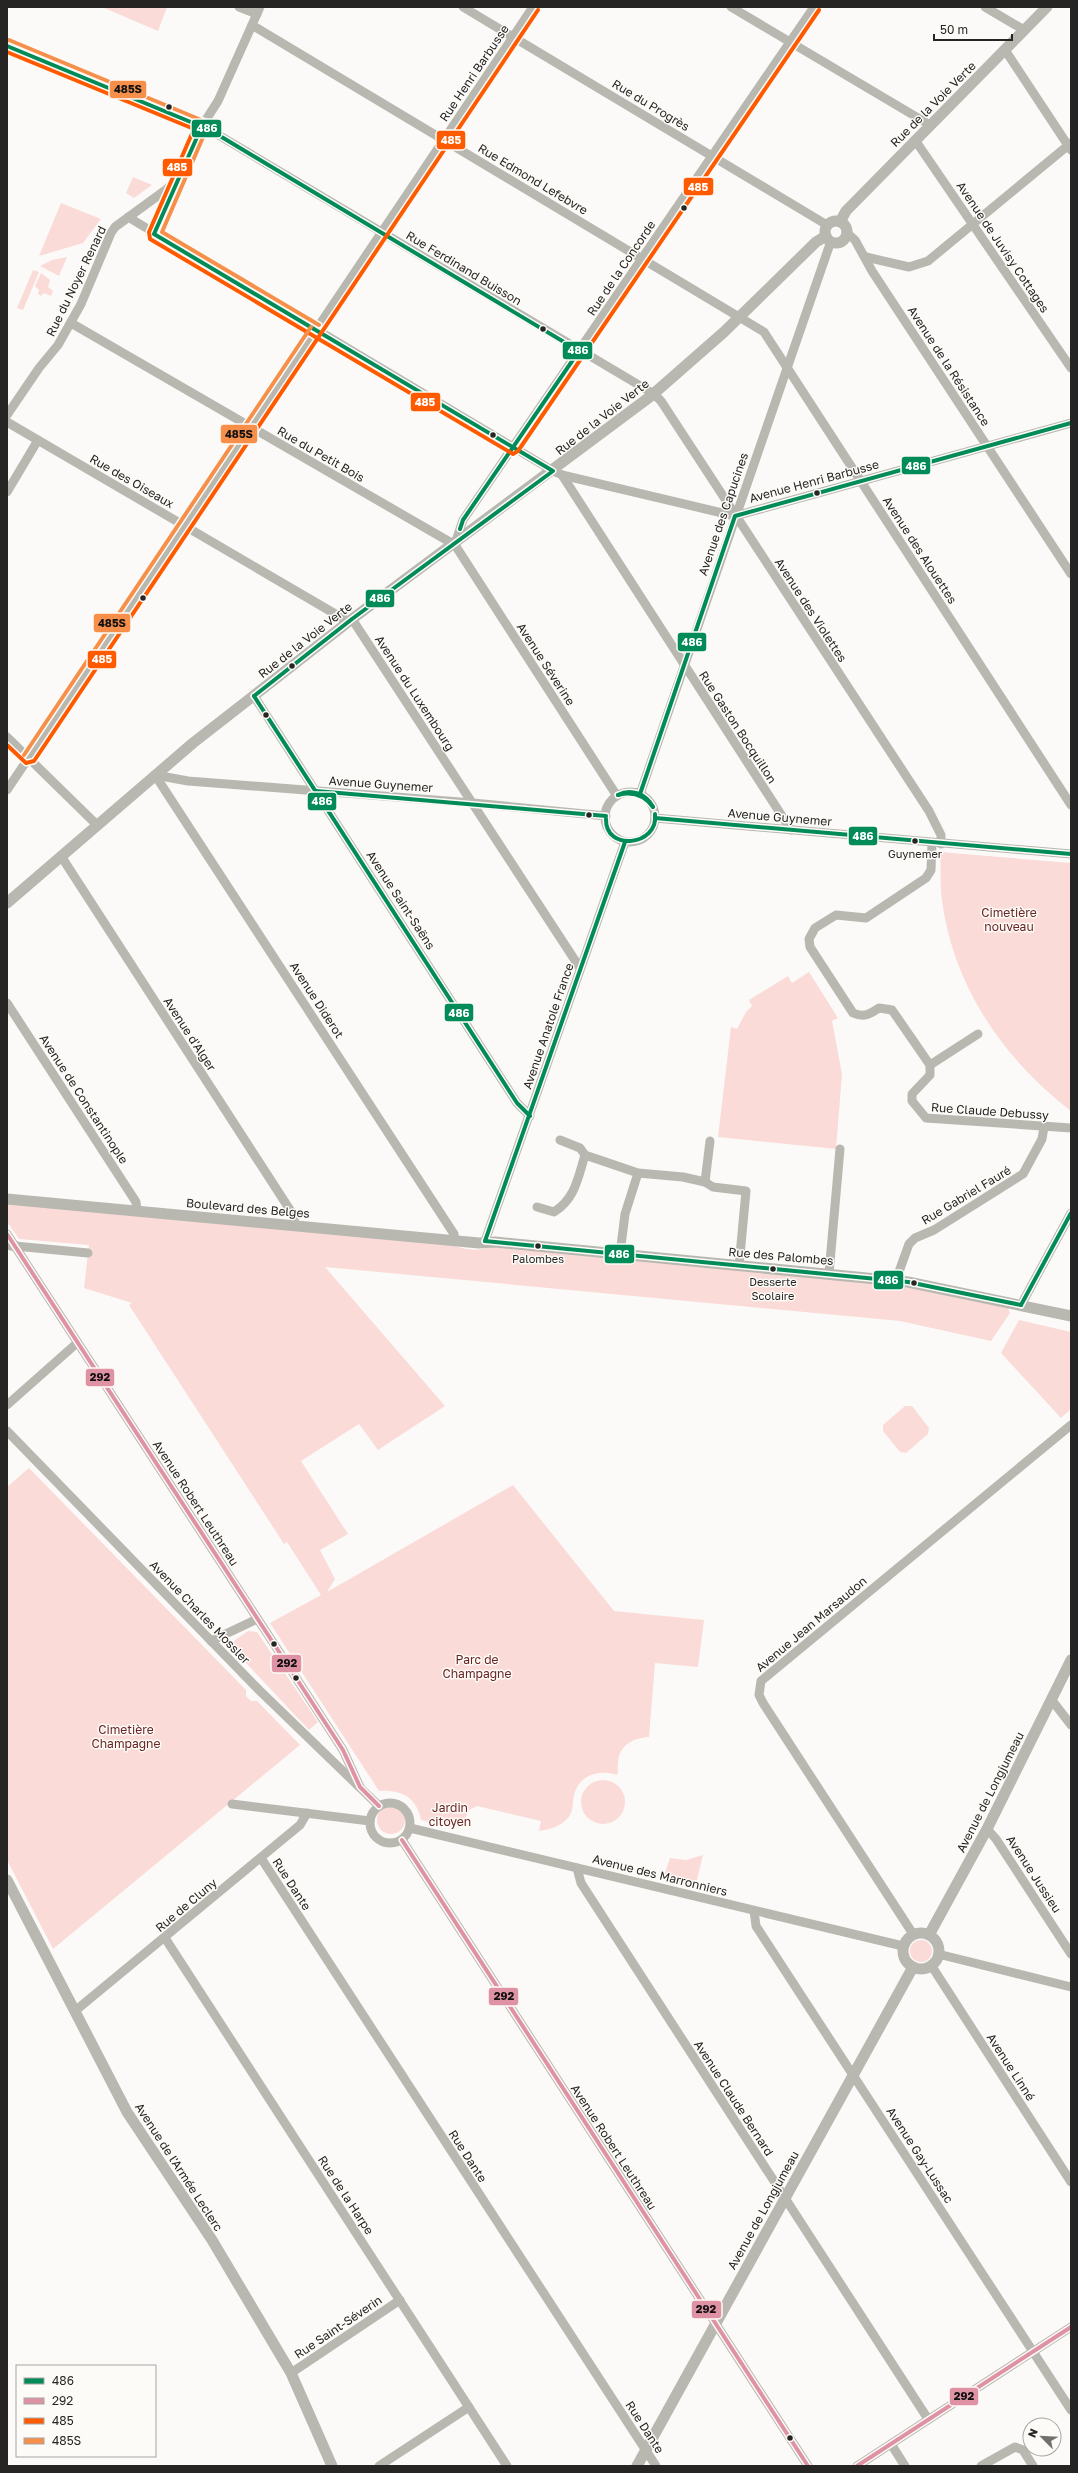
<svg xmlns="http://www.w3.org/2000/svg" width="1078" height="2473" font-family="'Golos Text',sans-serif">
  <rect width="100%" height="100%" fill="#fcfaf8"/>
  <!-- green -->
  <g fill="#fadbd8">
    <polygon points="102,7 167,7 158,31"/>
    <polygon points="133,177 152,185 134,198 126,193"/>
    <polygon points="61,203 101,219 83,243 39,256"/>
    <polygon points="67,257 59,276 40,266 52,260"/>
    <polygon points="33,270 39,272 23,310 17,308"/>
    <polygon points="41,273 50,280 48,287 53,291 51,296 44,293 41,296 38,294 39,290 35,286"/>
    <path d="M940 852 1071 863V1111C1003 1058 954 988 942 901 940 885 941 868 940 852Z"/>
    <polygon points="809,972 838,1018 832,1021 842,1074 836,1149 718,1137 731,1027 737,1029 746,1012 752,1006 749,1000 788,976 792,983"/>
    <path d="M8 1203 453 1245C467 1251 480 1251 493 1246L894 1284 1008 1308 1010 1313 991 1341 900 1321 325 1267 445 1406 378 1450 359 1424 301 1461 348 1534 320 1550 335 1579 327 1592 513 1485 614 1611 704 1620 698 1667 655 1663 649 1737C633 1738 619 1745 618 1763 617 1768 619 1771 617 1775 599 1769 579 1775 574 1795 572 1804 574 1811 568 1818 560 1827 550 1829 539 1831L541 1821 477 1806 469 1810 463 1823 450 1827 421 1820C417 1797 400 1789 379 1791L270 1623 321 1595 287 1542 284 1544 129 1305 132 1303 84 1288 89 1245 19 1239 7 1222Z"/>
    <polygon points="1019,1320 1071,1332 1071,1409 1061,1418 1001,1353"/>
    <polygon points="905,1406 912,1406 929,1428 928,1434 906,1453 900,1452 883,1431 883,1425"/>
    <polygon points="29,1468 246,1690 246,1696 251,1701 257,1701 300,1745 53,1949 7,1860 7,1487"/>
    <polygon points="248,1631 257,1632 318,1722 309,1730 231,1647 235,1640"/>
    <circle cx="603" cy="1802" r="22"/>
    <circle cx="391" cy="1820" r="14"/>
    <polygon points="703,1855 695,1887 663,1879 670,1858 686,1860"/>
    <circle cx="921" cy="1951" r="11"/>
  </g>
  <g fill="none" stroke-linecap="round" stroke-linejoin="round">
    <!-- minor -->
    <g stroke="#b8b8b1" stroke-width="9">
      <polyline points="239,7 257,14"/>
      <polyline points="463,7 827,225"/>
      <polyline points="731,7 930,125"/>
      <polyline points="985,7 1024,30"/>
      <polyline points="252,25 764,332 1071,805"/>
      <polyline points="7,46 210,130 654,394 661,401 929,811 941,835 941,844"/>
      <polyline points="1005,50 1071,150"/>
      <polyline points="915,140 1071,368"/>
      <polyline points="128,217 553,471 562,475 735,516 1071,423"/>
      <polyline points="846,232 855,240 872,271 1071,574"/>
      <polyline points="154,234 186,158 202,126 218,101 260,7"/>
      <polyline points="866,257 909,267 928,261 1071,143"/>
      <polyline points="71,323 455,545"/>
      <polyline points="7,415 39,368 58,345 81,304 111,233 115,227 167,189 177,178"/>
      <polyline points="7,422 349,622"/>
      <polyline points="562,475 791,830"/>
      <polyline points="7,492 38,440"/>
      <polyline points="455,544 463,520 814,7"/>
      <polyline points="455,545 617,796"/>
      <polyline points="352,619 580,968"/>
      <polyline points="254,696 517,1103 530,1116"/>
      <polyline points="7,737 97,825"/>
      <polyline points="155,775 454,1234 455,1240"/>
      <polyline points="155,775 188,781 473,803 606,816"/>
      <polyline points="7,790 533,7"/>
      <circle cx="630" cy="817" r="25"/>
      <polyline points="640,794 831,241"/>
      <polyline points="655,818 1071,854"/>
      <path d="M932 843 931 870 926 878 866 918 836 915 815 928 809 939 810 947 853 1013C864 1018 870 1014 879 1008L892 1010 930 1065V1075L912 1094V1101L926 1118 1071 1128"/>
      <polyline points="61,856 292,1213 296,1226"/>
      <polyline points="7,1003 136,1202 137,1211"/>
      <polyline points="930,1065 978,1034"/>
      <polyline points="560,1140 580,1148 585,1155 638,1173 683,1177 705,1182 713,1187 746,1191 739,1266"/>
      <polyline points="705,1182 710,1141"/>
      <path d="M537 1207 554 1212C575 1199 578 1178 585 1155"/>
      <polyline points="7,1234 343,1750 360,1787"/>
      <polyline points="485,1241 625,842"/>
      <polyline points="15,1246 88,1253"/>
      <polyline points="620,1254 625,1214 638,1173"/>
      <polyline points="829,1273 840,1149"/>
      <polyline points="896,1280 909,1244 915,1238 934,1230 1023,1174 1042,1139 1044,1127"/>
      <polyline points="1021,1305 1071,1213"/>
      <polyline points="7,1405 77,1343"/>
      <polyline points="7,1431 259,1690 379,1806"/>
      <polyline points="211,1641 257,1619"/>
      <polyline points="1051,1699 1071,1725"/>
      <circle cx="390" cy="1823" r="20"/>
      <polyline points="232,1804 370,1821"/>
      <polyline points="410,1828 903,1946"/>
      <polyline points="987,1829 996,1839 1071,1954"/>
      <polyline points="402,1840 808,2466"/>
      <polyline points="261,1858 656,2466"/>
      <polyline points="577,1868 581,1883 928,2419"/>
      <polyline points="754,1911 756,1926 1071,2410"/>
      <polyline points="913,1934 763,1703 759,1695 761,1681 1071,1425"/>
      <polyline points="165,1938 507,2466"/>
      <polyline points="938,1954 1071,1987"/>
      <polyline points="931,1965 1071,2182"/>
      <polyline points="75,2011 300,1825 307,1813"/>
      <polyline points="291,2373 400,2300"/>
      <polyline points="891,2444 905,2466"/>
      <polyline points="379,2466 469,2407"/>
      <polyline points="857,2466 1071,2327"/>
      <polyline points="981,2466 1015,2447 1023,2450 1033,2466"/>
    </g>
    <!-- tertiary -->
    <g stroke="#b8b8b1" stroke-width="11">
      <circle cx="836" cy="232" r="11"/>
      <polyline points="840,222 846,211 1047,7"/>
      <polyline points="7,903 193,743 352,619 651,396 724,332 816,242 826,236"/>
      <polyline points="7,1199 479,1243 495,1242 908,1282 1071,1316"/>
      <polyline points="7,1244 15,1246"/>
      <polyline points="7,1880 127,2112 212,2240 291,2373 332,2466"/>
      <circle cx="921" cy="1951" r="18"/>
      <polyline points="929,1935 987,1829 1071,1660"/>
      <polyline points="637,2466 913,1967"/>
    </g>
    <defs>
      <g id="bus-1">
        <polyline points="7,46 210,130 579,351 463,520 460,529"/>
        <polyline points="202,126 154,234 553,471 352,619 254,696"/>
        <polyline points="254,696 517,1103 530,1116"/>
        <polyline points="316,791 606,816"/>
        <polyline points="640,794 735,516 1071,423"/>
        <path d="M618 795C631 788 646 794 653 807"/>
        <path d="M618 795C633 791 644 795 653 807"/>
        <polyline points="655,818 1071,854"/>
        <path d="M606 819C605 852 659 846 655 814"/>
        <polyline points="485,1241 908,1282 1021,1305"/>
        <polyline points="485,1241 625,842"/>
        <polyline points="1021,1305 1071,1213"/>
      </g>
      <g id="bus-2">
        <polyline points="7,1234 343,1750 360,1787 379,1806"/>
        <polyline points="402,1840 808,2466"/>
        <polyline points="857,2466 1071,2327"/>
      </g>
      <g id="bus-3">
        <polyline points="7,52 194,129 149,232 150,239 513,454 518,451 819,10"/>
        <polyline points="7,745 26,763 34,761 538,10"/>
      </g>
      <g id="bus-4">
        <polyline points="9,40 206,122 207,128 162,232 319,325"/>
        <polyline points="24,755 311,327"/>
      </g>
    </defs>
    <!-- bus-1 casing -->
    <use href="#bus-1" stroke="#fdfbf7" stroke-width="7"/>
    <!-- bus-2 casing -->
    <use href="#bus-2" stroke="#fdfbf7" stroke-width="7"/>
    <!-- bus-3 casing -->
    <use href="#bus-3" stroke="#fdfbf7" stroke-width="7"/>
    <!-- bus-4 casing -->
    <use href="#bus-4" stroke="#fdfbf7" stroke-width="7"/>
    <!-- bus-1 -->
    <use href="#bus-1" stroke="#008b59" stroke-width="4"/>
    <!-- bus-2 -->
    <use href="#bus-2" stroke="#e092a5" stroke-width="4"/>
    <!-- bus-3 -->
    <use href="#bus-3" stroke="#ff5a00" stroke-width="4"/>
    <!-- bus-4 -->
    <use href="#bus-4" stroke="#f68f4a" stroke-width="4"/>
  </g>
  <!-- markers -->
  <g fill="#262523" stroke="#fdfbf7" stroke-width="1.5">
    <circle cx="169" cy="107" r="3.5"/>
    <circle cx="684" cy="208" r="3.5"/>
    <circle cx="543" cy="329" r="3.5"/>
    <circle cx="493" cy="435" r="3.5"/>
    <circle cx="817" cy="493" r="3.5"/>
    <circle cx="143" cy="598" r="3.5"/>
    <circle cx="292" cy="666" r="3.5"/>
    <circle cx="266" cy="715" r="3.5"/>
    <circle cx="589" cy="815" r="3.5"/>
    <circle cx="915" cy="841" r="3.5"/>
    <circle cx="538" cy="1246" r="3.5"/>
    <circle cx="773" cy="1269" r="3.5"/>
    <circle cx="914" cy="1283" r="3.5"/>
    <circle cx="274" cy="1644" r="3.5"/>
    <circle cx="296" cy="1678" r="3.5"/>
    <circle cx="790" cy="2438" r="3.5"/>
  </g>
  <g text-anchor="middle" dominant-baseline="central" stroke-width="3" stroke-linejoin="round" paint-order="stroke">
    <!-- bus labels -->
    <g font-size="11" fill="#262523" stroke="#fdfbf7">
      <text x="915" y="853">Guynemer</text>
      <text x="538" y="1258">Palombes</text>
      <text x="773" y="1281">Desserte<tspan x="773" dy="14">Scolaire</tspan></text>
    </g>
    <!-- street labels -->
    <g font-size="12" fill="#262523" stroke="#fdfbf7">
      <text transform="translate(474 73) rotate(-56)">Rue Henri Barbusse</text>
      <text transform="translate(933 104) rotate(-45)">Rue de la Voie Verte</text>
      <text transform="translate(651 105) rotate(31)">Rue du Progrès</text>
      <text transform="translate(533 179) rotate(31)">Rue Edmond Lefebvre</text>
      <text transform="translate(1003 247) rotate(56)">Avenue de Juvisy Cottages</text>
      <text transform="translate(464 268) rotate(31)">Rue Ferdinand Buisson</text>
      <text transform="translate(621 268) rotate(-56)">Rue de la Concorde</text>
      <text transform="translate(76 281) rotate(-64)">Rue du Noyer Renard</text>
      <text transform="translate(949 366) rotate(57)">Avenue de la Résistance</text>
      <text transform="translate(602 417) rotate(-38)">Rue de la Voie Verte</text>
      <text transform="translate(321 454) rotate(30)">Rue du Petit Bois</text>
      <text transform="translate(132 481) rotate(30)">Rue des Oiseaux</text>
      <text transform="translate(814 481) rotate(-15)">Avenue Henri Barbusse</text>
      <text transform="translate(723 514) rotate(-71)">Avenue des Capucines</text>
      <text transform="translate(920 550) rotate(57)">Avenue des Alouettes</text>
      <text transform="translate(811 610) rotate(57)">Avenue des Violettes</text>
      <text transform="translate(305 640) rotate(-38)">Rue de la Voie Verte</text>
      <text transform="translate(546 664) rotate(57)">Avenue Séverine</text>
      <text transform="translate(415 693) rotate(57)">Avenue du Luxembourg</text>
      <text transform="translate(738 727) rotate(57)">Rue Gaston Bocquillon</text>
      <text transform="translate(381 784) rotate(4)">Avenue Guynemer</text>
      <text transform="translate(780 817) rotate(5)">Avenue Guynemer</text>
      <text transform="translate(401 900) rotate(57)">Avenue Saint-Saëns</text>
      <text transform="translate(317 1000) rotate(57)">Avenue Diderot</text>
      <text transform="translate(548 1026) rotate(-71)">Avenue Anatole France</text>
      <text transform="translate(190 1034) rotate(57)">Avenue d'Alger</text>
      <text transform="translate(84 1099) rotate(57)">Avenue de Constantinople</text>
      <text transform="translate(990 1111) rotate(4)">Rue Claude Debussy</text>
      <text transform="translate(966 1195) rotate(-31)">Rue Gabriel Fauré</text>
      <text transform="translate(248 1208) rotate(5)">Boulevard des Belges</text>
      <text transform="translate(781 1256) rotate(5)">Rue des Palombes</text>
      <text transform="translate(196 1503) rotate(57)">Avenue Robert Leuthreau</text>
      <text transform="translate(200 1612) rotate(46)">Avenue Charles Mossler</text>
      <text transform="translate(811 1624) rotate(-40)">Avenue Jean Marsaudon</text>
      <text transform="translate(990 1792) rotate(-63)">Avenue de Longjumeau</text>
      <text transform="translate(1034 1874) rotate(57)">Avenue Jussieu</text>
      <text transform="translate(660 1875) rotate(14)">Avenue des Marronniers</text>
      <text transform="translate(292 1884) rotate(57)">Rue Dante</text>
      <text transform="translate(186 1905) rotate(-40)">Rue de Cluny</text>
      <text transform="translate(1011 2067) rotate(57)">Avenue Linné</text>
      <text transform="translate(734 2098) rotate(57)">Avenue Claude Bernard</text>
      <text transform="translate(614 2147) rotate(57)">Avenue Robert Leuthreau</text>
      <text transform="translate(920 2155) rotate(57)">Avenue Gay-Lussac</text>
      <text transform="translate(468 2156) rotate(57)">Rue Dante</text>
      <text transform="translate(179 2167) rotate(57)">Avenue de l'Armée Leclerc</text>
      <text transform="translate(346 2195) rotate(57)">Rue de la Harpe</text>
      <text transform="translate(763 2210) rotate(-61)">Avenue de Longjumeau</text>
      <text transform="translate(338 2327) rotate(-34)">Rue Saint-Séverin</text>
      <text transform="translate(645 2427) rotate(57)">Rue Dante</text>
    </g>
    <!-- park labels -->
    <g font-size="12" fill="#682323" stroke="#fdfbf7">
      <text x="1009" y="912">Cimetière<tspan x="1009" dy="14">nouveau</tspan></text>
      <text x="477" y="1659">Parc de<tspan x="477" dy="14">Champagne</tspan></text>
      <text x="126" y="1729">Cimetière<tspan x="126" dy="14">Champagne</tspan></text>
      <text x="450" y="1807">Jardin<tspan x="450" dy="14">citoyen</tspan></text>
    </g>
  </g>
  <g stroke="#fdfbf7" stroke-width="1.5">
    <rect x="109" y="80" width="38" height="19" rx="4" fill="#f68f4a"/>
    <rect x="191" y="119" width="31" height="19" rx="4" fill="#008b59"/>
    <rect x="436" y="130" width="30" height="20" rx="4" fill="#ff5a00"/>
    <rect x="162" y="158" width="31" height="19" rx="4" fill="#ff5a00"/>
    <rect x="683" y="177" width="31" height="19" rx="4" fill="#ff5a00"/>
    <rect x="562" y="341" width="31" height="19" rx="4" fill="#008b59"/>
    <rect x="410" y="392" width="31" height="20" rx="4" fill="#ff5a00"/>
    <rect x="220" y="424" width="38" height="20" rx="4" fill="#f68f4a"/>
    <rect x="901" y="456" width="30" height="19" rx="4" fill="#008b59"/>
    <rect x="365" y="589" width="30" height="19" rx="4" fill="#008b59"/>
    <rect x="93" y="613" width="38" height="20" rx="4" fill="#f68f4a"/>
    <rect x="677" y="632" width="30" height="20" rx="4" fill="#008b59"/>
    <rect x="87" y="650" width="30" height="19" rx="4" fill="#ff5a00"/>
    <rect x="307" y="792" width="30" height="19" rx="4" fill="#008b59"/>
    <rect x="848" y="826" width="30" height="20" rx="4" fill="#008b59"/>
    <rect x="444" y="1003" width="30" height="19" rx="4" fill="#008b59"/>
    <rect x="604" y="1244" width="31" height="20" rx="4" fill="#008b59"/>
    <rect x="873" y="1270" width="31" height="20" rx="4" fill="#008b59"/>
    <rect x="85" y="1368" width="30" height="19" rx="4" fill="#e092a5"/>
    <rect x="271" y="1654" width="31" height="19" rx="4" fill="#e092a5"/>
    <rect x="488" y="1987" width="31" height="19" rx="4" fill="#e092a5"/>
    <rect x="691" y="2300" width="31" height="19" rx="4" fill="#e092a5"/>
    <rect x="949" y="2387" width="30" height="19" rx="4" fill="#e092a5"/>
  </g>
  <g font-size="11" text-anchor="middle" font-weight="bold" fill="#fff">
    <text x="207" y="132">486</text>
    <text x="451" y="144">485</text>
    <text x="177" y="171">485</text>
    <text x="698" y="191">485</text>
    <text x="578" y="354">486</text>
    <text x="425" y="406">485</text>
    <text x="916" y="470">486</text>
    <text x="380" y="602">486</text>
    <text x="692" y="646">486</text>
    <text x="102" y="663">485</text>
    <text x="322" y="805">486</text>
    <text x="863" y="840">486</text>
    <text x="459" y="1017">486</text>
    <text x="619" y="1258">486</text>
    <text x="888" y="1284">486</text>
  </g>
  <g font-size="11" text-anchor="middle" font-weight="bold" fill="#111">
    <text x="128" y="93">485S</text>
    <text x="239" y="438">485S</text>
    <text x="112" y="627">485S</text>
    <text x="100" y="1381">292</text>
    <text x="287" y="1667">292</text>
    <text x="504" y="2000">292</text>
    <text x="706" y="2313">292</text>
    <text x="964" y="2400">292</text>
  </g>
  <!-- border -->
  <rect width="1078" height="2473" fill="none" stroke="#262523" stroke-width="16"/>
  <!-- legend -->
  <rect x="16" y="2365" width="140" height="92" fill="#fdfbf7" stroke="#a7a5a2"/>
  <rect x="24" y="2378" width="20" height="6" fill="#008b59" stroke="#a7a5a2"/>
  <text x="52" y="2385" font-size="12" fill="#262523">486</text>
  <rect x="24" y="2398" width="20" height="6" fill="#e092a5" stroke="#a7a5a2"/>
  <text x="52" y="2405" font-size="12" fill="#262523">292</text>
  <rect x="24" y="2418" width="20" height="6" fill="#ff5a00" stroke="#a7a5a2"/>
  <text x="52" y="2425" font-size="12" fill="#262523">485</text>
  <rect x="24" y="2438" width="20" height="6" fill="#f68f4a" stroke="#a7a5a2"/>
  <text x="52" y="2445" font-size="12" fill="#262523">485S</text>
  <!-- north arrow -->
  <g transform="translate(1042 2437) rotate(294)"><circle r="19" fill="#fdfbf7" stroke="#a7a5a2"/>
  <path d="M0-3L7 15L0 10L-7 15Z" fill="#71706e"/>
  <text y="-6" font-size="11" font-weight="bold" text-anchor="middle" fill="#262523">N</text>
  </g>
  <!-- scale -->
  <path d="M934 34v6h78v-6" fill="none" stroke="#262523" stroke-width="2"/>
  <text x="940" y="34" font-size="12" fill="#262523" stroke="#fdfbf7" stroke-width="3" paint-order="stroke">50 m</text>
</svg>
